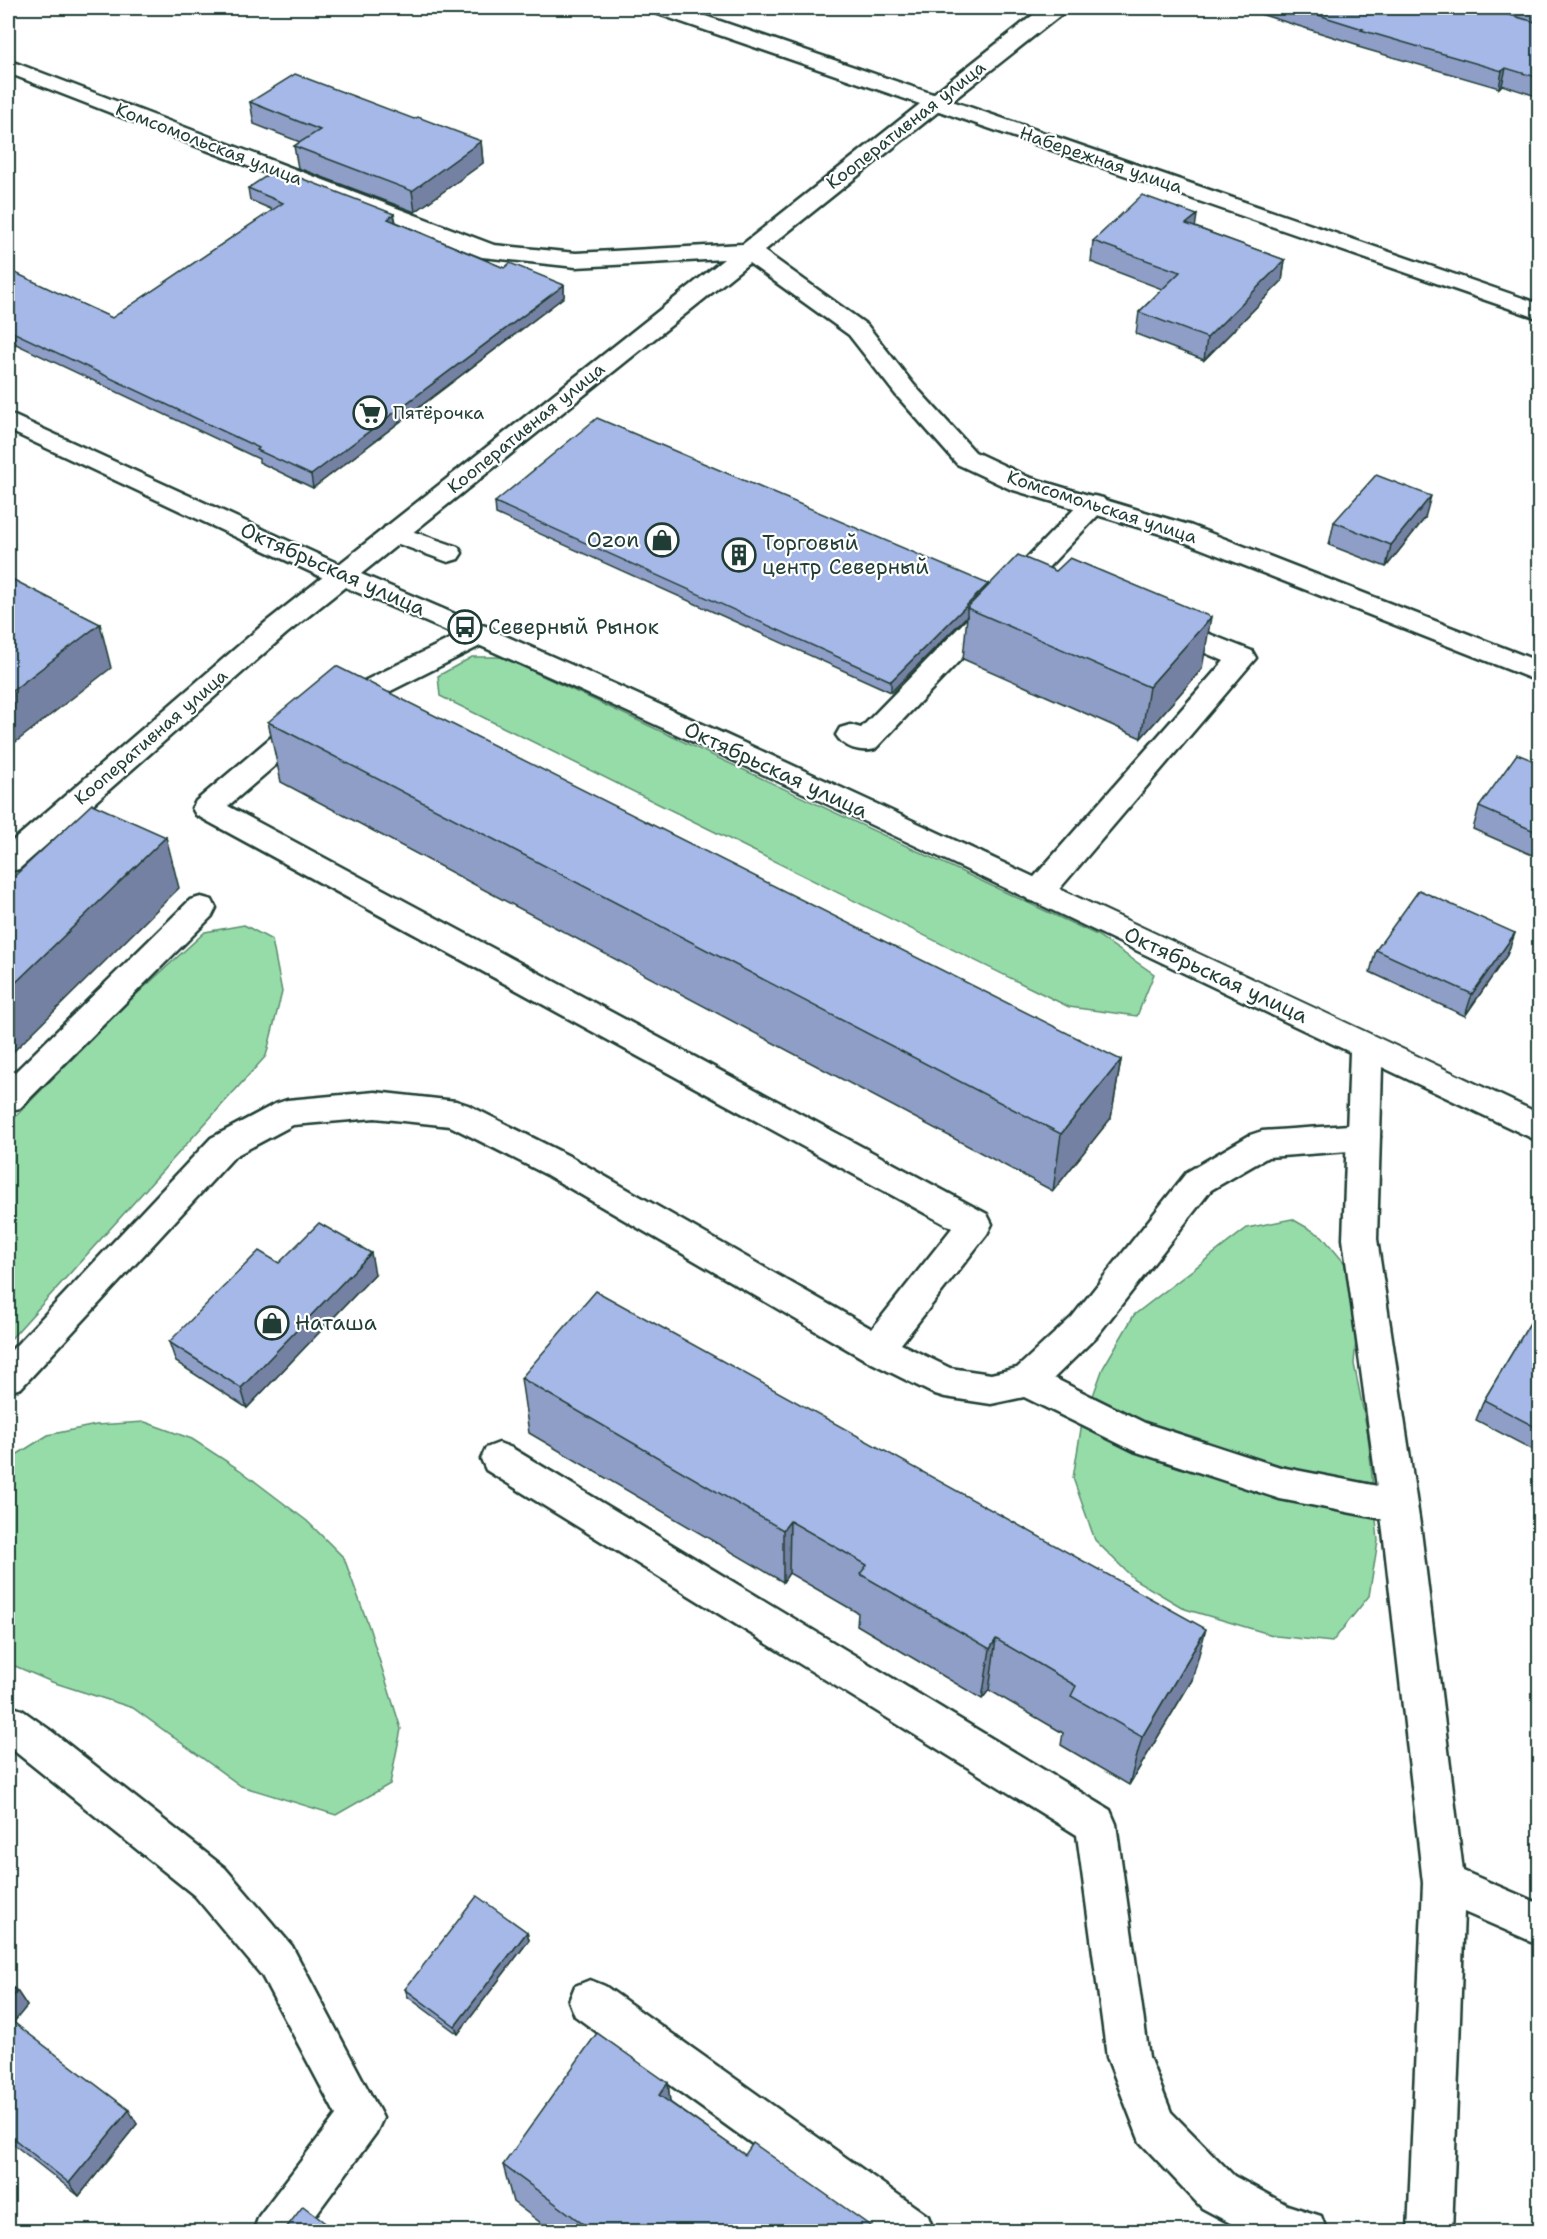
<svg xmlns="http://www.w3.org/2000/svg" width="1547" height="2239" font-family="'Shantell Sans',sans-serif">
  <rect width="100%" height="100%" fill="#fff"/>
  <filter id="ink" filterUnits="userSpaceOnUse"><feTurbulence type="fractalNoise" baseFrequency=".0167" numOctaves="2"/><feDisplacementMap in="SourceGraphic" scale="12" xChannelSelector="R" yChannelSelector="G"/><feConvolveMatrix kernelMatrix="1 2 1 2 8 2 1 2 1" color-interpolation-filters="sRGB"/></filter>
  <g filter="url(#ink)">
    <!-- green -->
    <g fill="#96dca9" stroke="#5a8c6e" stroke-width="1.5">
      <polygon points="472,657 502,657 1097,935 1154,974 1137,1016 1069,1007 440,696 438,676"/>
      <polygon points="244,925 272,940 282,992 266,1056 8,1342 8,1124 128,1002 205,932"/>
      <polygon points="1292,1219 1322,1236 1348,1267 1358,1315 1354,1364 1368,1434 1378,1541 1369,1596 1332,1642 1276,1636 1185,1609 1134,1579 1095,1540 1073,1478 1081,1429 1103,1368 1134,1315 1247,1228"/>
      <polygon points="145,1422 192,1439 240,1470 307,1521 344,1558 369,1627 401,1729 390,1784 336,1815 241,1786 133,1708 52,1682 8,1663 8,1460 48,1435 96,1425"/>
    </g>
    <g fill="none" stroke-linecap="round" stroke-linejoin="round">
      <defs>
        <g id="lane">
          <path d="M1094 496 1103 498 1107 504 1103 510 875 749C861 753 844 748 836 735L840 728 850 725 861 728 1085 498Z"/>
          <polygon points="394,525 458,547 462,553 458,559 448,562 385,539 381,533 385,527"/>
          <polygon points="1164,616 1252,651 1256,658 1050,900 1039,903 1028,900 1024,892 1028,884 1224,661 1154,631 1150,625 1154,619"/>
          <polygon points="482,625 492,628 496,634 492,640 321,726 228,806 987,1214 992,1224 987,1234 901,1344 950,1368 991,1374 1017,1368 1072,1317 1187,1172 1250,1135 1262,1131 1363,1124 1375,1128 1380,1137 1375,1146 1363,1150 1268,1157 1211,1190 1096,1337 1054,1378 1145,1423 1280,1467 1398,1490 1411,1495 1417,1506 1411,1517 1398,1522 1280,1499 1134,1451 1024,1397 991,1404 945,1397 932,1393 864,1359 547,1175 450,1126 375,1118 293,1125 235,1156 21,1388 8,1392 8,1354 211,1138 275,1104 287,1100 375,1092 456,1101 468,1105 571,1157 872,1329 952,1228 196,815 192,808 196,801 301,712 472,628"/>
          <polygon points="201,897 212,900 216,908 212,916 20,1108 8,1111 8,1079 190,900"/>
          <polygon points="499,1443 512,1448 1110,1810 1116,1824 1149,2057 1171,2112 1234,2176 1287,2205 1321,2216 1327,2232 1247,2232 1202,2208 1140,2142 1107,2057 1077,1835 486,1470 481,1459 486,1448"/>
          <polygon points="8,1705 22,1710 50,1730 225,1868 292,1946 383,2118 376,2133 303,2232 253,2232 259,2216 336,2115 262,1976 195,1896 8,1746"/>
          <polygon points="590,1980 605,1986 928,2216 934,2232 874,2232 575,2016 569,2001 575,1986"/>
        </g>
        <path id="street" d="M653 8H682L933 94 1042 8H1065L1063 13 952 101 1540 304V319L939 111 764 251 867 325 914 385 975 452 1028 477 1192 526 1540 662V682L1174 538 1010 489 957 464 896 395 849 335 749 263 361 574C576 664 786 762 997 860 1178 944 1359 1028 1540 1114V1142L1382 1067 1377 1239 1421 1531 1463 1871 1540 1904V1945L1464 1912 1452 2232H1408L1423 1883 1383 1531 1343 1239 1350 1052C1017 894 684 732 345 587L286 634 19 869 8 872V845L266 622 724 259 576 267 482 257 8 73V60L494 245 576 253 743 244 920 104 655 13Z"/>
        <polygon id="secondary" points="8,413 352,570 356,576 352,582 342,585 332,582 8,430"/>
      </defs>
      <!-- lane casing -->
      <use href="#lane" stroke="#1f3d34" stroke-width="5"/>
      <!-- street casing -->
      <use href="#street" stroke="#1f3d34" stroke-width="5"/>
      <!-- secondary casing -->
      <use href="#secondary" stroke="#1f3d34" stroke-width="5"/>
      <!-- lane -->
      <use href="#lane" fill="#fff" fill-rule="evenodd"/>
      <!-- street -->
      <use href="#street" fill="#fff" fill-rule="evenodd"/>
      <!-- secondary -->
      <use href="#secondary" fill="#fff" fill-rule="evenodd"/>
    </g>
    <!-- wall -->
    <g fill="#8f9ec7" stroke="#1f3d34" stroke-width="1.5">
      <polygon points="1241,8 1539,8 1539,97 1502,85 1499,88 1358,47 1359,45"/>
      <polygon points="250,102 414,119 481,141 483,163 415,212 298,168 294,146 300,142 254,124"/>
      <polygon points="248,188 394,214 396,222 504,268 564,285 564,297 313,488 259,462 259,459 16,344 12,347 8,345 8,271 112,318 273,210 250,200"/>
      <polygon points="1195,227 1285,260 1282,281 1204,360 1136,334 1139,312 1162,289 1091,262 1093,241"/>
      <polygon points="495,502 988,584 987,587 1202,669 1141,738 963,659 967,616 891,692 496,514"/>
      <polygon points="1425,518 1386,567 1329,545 1334,522"/>
      <polygon points="268,722 1121,1060 1111,1118 1053,1191 281,782"/>
      <polygon points="1539,763 1539,858 1473,829 1479,807"/>
      <polygon points="1515,933 1507,955 1465,1016 1370,972 1376,950"/>
      <polygon points="279,1263 375,1274 247,1408 176,1362 169,1342"/>
      <polygon points="1539,1308 1539,1453 1476,1420 1484,1400"/>
      <polygon points="521,1378 1192,1680 1129,1785 1061,1745 1063,1733 989,1690 982,1699 857,1625 858,1613 789,1573 783,1582 529,1433"/>
      <polygon points="527,1932 529,1940 458,2034 408,1997 405,1989"/>
      <polygon points="8,1984 17,1991 27,2006 13,2022 137,2124 79,2196 8,2140"/>
      <polygon points="668,2083 670,2102 745,2155 879,2232 553,2232 513,2202 503,2165"/>
    </g>
    <!-- shaded-wall -->
    <g fill="#7481a2" stroke="#1f3d34" stroke-width="1.5">
      <polygon points="1506,68 1502,85 1499,88 1502,71"/>
      <polygon points="481,141 483,163 415,212 412,191"/>
      <polygon points="394,214 396,226 388,219"/>
      <polygon points="1197,215 1194,236 1186,224"/>
      <polygon points="1285,260 1282,281 1204,360 1207,338"/>
      <polygon points="564,285 564,297 313,488 311,475"/>
      <polygon points="13,332 16,344 12,347 9,335"/>
      <polygon points="1431,496 1425,518 1386,567 1391,545"/>
      <polygon points="988,584 987,596 967,608 967,616 891,692 891,681"/>
      <polygon points="1211,617 1202,669 1141,738 1149,687"/>
      <polygon points="100,624 111,668 8,748 8,694"/>
      <polygon points="166,837 179,888 8,1057 8,990"/>
      <polygon points="1515,933 1507,955 1465,1016 1472,994"/>
      <polygon points="1121,1060 1111,1118 1053,1191 1061,1134"/>
      <polygon points="371,1253 375,1274 247,1408 241,1388"/>
      <polygon points="790,1521 789,1573 783,1582 783,1530"/>
      <polygon points="1206,1629 1192,1680 1129,1785 1142,1737"/>
      <polygon points="996,1639 989,1690 982,1699 990,1649"/>
      <polygon points="527,1932 529,1940 458,2034 455,2026"/>
      <polygon points="17,1991 27,2006 10,2027 8,2024 8,2002"/>
      <polygon points="668,2083 672,2123 659,2095"/>
      <polygon points="129,2110 137,2124 79,2196 69,2183"/>
    </g>
    <!-- building -->
    <g fill="#a6b8e7" stroke="#1f3d34" stroke-width="1.5">
      <polygon points="1296,8 1484,8 1539,23 1539,78 1506,68 1502,71 1361,30 1363,29"/>
      <polygon points="295,74 414,119 418,117 481,141 412,191 294,146 320,130 250,102"/>
      <polygon points="277,169 394,214 388,219 504,268 510,263 564,285 311,475 257,450 259,448 13,332 9,335 8,334 8,271 9,270 112,318 283,203 248,188"/>
      <polygon points="1142,195 1197,215 1186,224 1285,260 1207,338 1139,312 1180,272 1093,241"/>
      <polygon points="597,418 988,584 891,681 495,502"/>
      <polygon points="1376,475 1431,496 1391,545 1334,522"/>
      <polygon points="1018,555 1056,571 1070,558 1211,617 1149,687 967,608"/>
      <polygon points="8,577 100,624 8,694"/>
      <polygon points="336,666 1121,1060 1061,1134 268,722"/>
      <polygon points="1517,754 1539,763 1539,833 1479,807"/>
      <polygon points="92,804 166,837 8,990 8,882"/>
      <polygon points="1419,890 1515,933 1472,994 1376,950"/>
      <polygon points="319,1223 371,1253 241,1388 169,1342 259,1251 279,1263"/>
      <polygon points="596,1291 1206,1629 1142,1737 1071,1696 1076,1686 1039,1664 996,1639 990,1649 860,1574 867,1565 790,1521 783,1530 521,1378"/>
      <polygon points="1539,1308 1539,1429 1484,1400"/>
      <polygon points="477,1896 527,1932 455,2026 405,1989"/>
      <polygon points="8,1984 17,1991 8,2002"/>
      <polygon points="8,2018 129,2110 69,2183 8,2134"/>
      <polygon points="597,2033 668,2083 659,2095 745,2155 753,2143 879,2232 594,2232 503,2165"/>
      <polygon points="303,2206 337,2232 283,2232"/>
    </g>
  </g>
  <!-- icons -->
  <defs>
    <symbol id="supermarket-ring" viewBox="-11 -11 22 22"><circle r="9.5" fill="#fff" stroke="#1f3d34" stroke-width="1.5"/><path d="M-6-5.5h2.5l.6 2H6L4.5 2H-2.5L-4.4-4H-6ZM-1.5 3.2a1.3 1.3 0 1 0 .1 0ZM3 3.2a1.3 1.3 0 1 0 .1 0Z" fill="#1f3d34"/></symbol>
    <symbol id="shop-ring" viewBox="-11 -11 22 22"><circle r="9.5" fill="#fff" stroke="#1f3d34" stroke-width="1.5"/><path d="M-5-2.5h2.3a2.7 3.5 0 0 1 5.4 0H5L5.5 6h-11ZM-1.5-2.5h3a1.5 2.3 0 0 0-3 0Z" fill="#1f3d34"/></symbol>
    <symbol id="building-ring" viewBox="-11 -11 22 22"><circle r="9.5" fill="#fff" stroke="#1f3d34" stroke-width="1.5"/><path d="M-4-6H4V6H1V3H-1V6H-4ZM-2.5-4.3h1.7v1.8h-1.7ZM.8-4.3h1.7v1.8H.8ZM-2.5-1h1.7V.8h-1.7ZM.8-1h1.7V.8H.8Z" fill="#1f3d34"/></symbol>
    <symbol id="bus-ring" viewBox="-11 -11 22 22"><circle r="9.5" fill="#fff" stroke="#1f3d34" stroke-width="1.5"/><path d="M-5-6H5V4H4V6H2V4H-2V6H-4V4H-5ZM-3.5-4V0h7V-4ZM-3.5 1.2v1.5H-2V1.2ZM2 1.2v1.5H3.5V1.2Z" fill="#1f3d34"/></symbol>
  </defs>
  <g fill-rule="evenodd">
    <use href="#supermarket-ring" x="351" y="394" width="38" height="38"/>
    <use href="#shop-ring" x="643" y="521" width="38" height="38"/>
    <use href="#building-ring" x="720" y="536" width="38" height="38"/>
    <use href="#bus-ring" x="446" y="608" width="38" height="38"/>
    <use href="#shop-ring" x="253" y="1304" width="38" height="38"/>
  </g>
  <g text-anchor="middle" dominant-baseline="central" stroke-width="4.5" stroke-linejoin="round" paint-order="stroke">
    <!-- far-street labels -->
    <g font-size="18" fill="#1f3d34" stroke="#fff">
      <text transform="translate(906 125) rotate(-38)">Кооперативная улица</text>
      <text transform="translate(209 144) rotate(21)">Комсомольская улица</text>
      <text transform="translate(1101 160) rotate(19)">Набережная улица</text>
      <text transform="translate(526 428) rotate(-39)">Кооперативная улица</text>
      <text transform="translate(1102 507) rotate(18)">Комсомольская улица</text>
      <text transform="translate(151 737) rotate(-41)">Кооперативная улица</text>
    </g>
    <!-- far-poi labels -->
    <g font-size="18" fill="#1f3d34" stroke="#fff" text-anchor="start">
      <text x="393" y="413">Пятёрочка</text>
    </g>
    <!-- poi labels -->
    <g font-size="21" fill="#1f3d34" stroke="#fff" text-anchor="start">
      <text x="639" y="540" text-anchor="end">Ozon</text>
      <text x="762" y="543">Торговый<tspan x="762" dy="24">центр Северный</tspan></text>
      <text x="488" y="627">Северный Рынок</text>
      <text x="295" y="1323">Наташа</text>
    </g>
    <!-- street labels -->
    <g font-size="21" fill="#1f3d34" stroke="#fff">
      <text transform="translate(333 569) rotate(24)">Октябрьская улица</text>
      <text transform="translate(776 770) rotate(25)">Октябрьская улица</text>
      <text transform="translate(1216 975) rotate(25)">Октябрьская улица</text>
    </g>
  </g>
  <!-- margin -->
  <rect width="1547" height="2239" fill="none" stroke="#fff" stroke-width="30"/>
  <rect x="15" y="15" width="1517" height="2209" fill="none" stroke="#1f3d34" stroke-width="2" filter="url(#ink)"/>
</svg>
